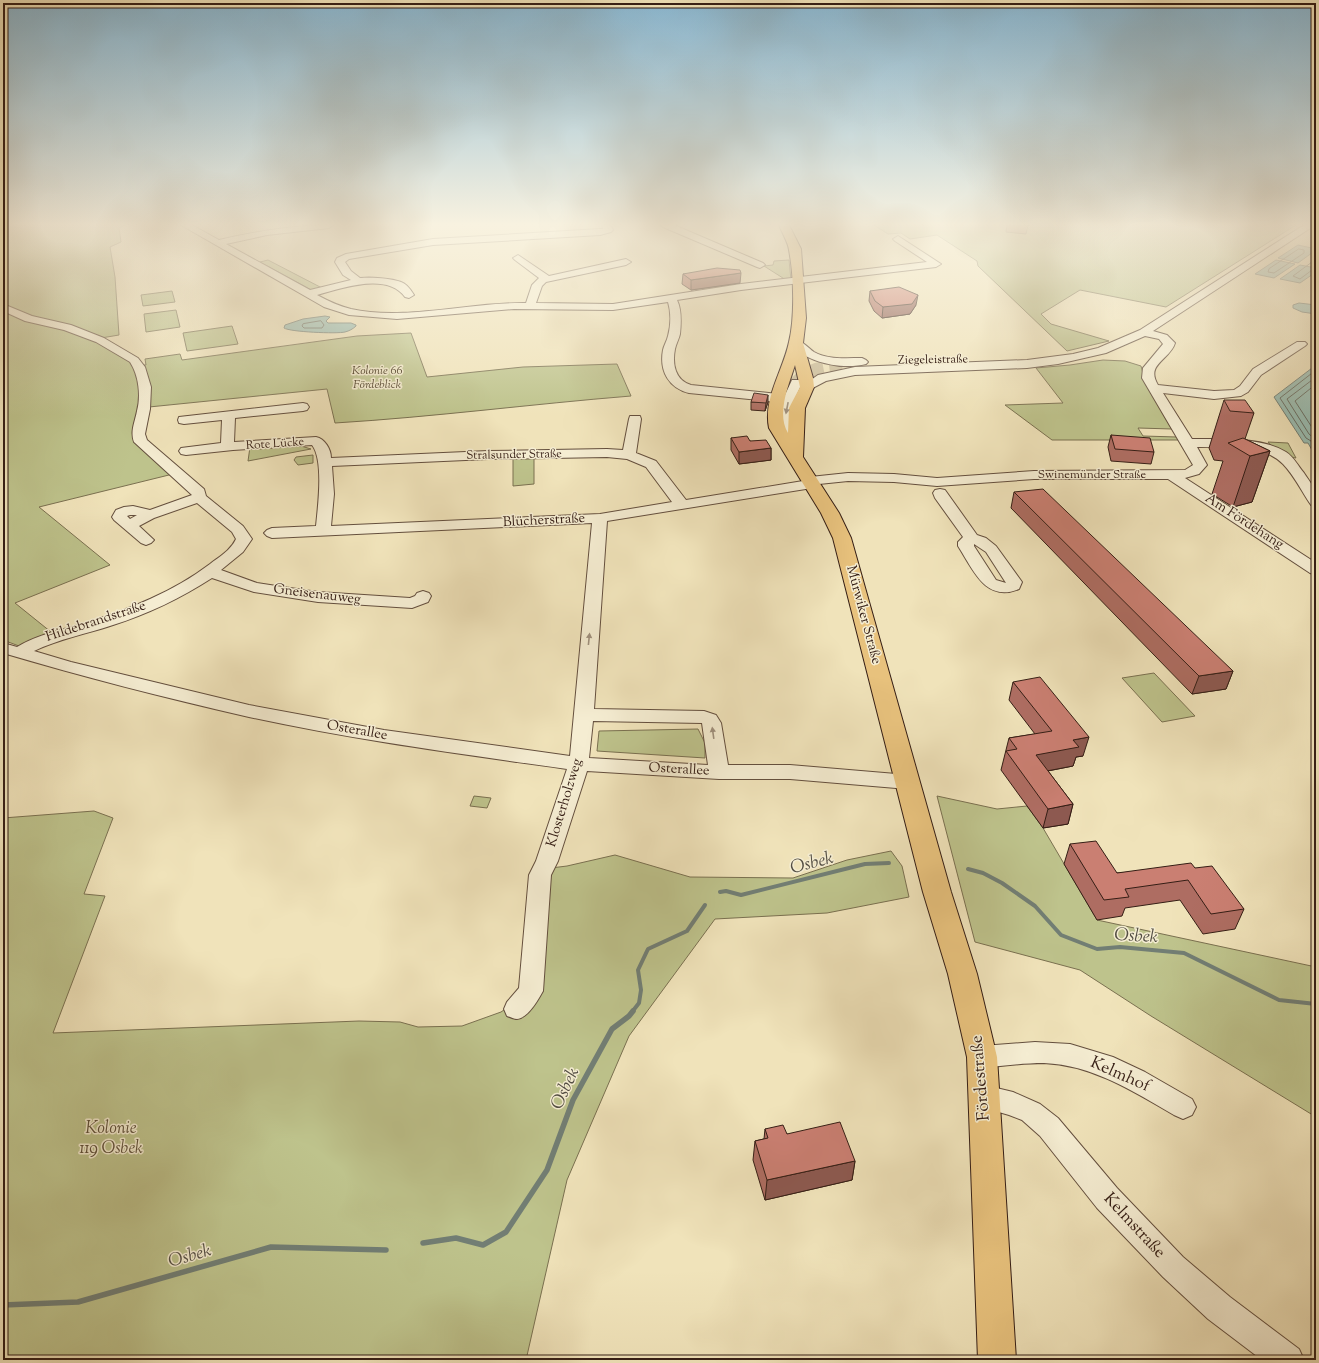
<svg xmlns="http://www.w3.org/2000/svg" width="1319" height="1363" font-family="'Sorts Mill Goudy',serif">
  <rect width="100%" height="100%" fill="#f0e3ba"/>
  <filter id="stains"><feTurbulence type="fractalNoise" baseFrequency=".005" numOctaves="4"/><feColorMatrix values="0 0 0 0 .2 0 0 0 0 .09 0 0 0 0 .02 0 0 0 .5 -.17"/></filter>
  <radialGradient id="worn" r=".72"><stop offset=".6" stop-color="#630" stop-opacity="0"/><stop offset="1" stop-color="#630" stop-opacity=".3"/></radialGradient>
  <!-- green -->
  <g fill="#bec38c" stroke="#7a7050">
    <path d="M3 225H125L119 228 121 242 110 247 115 277 119 335 101 338 130 355 144 365H146L145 359 180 354 182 360 357 336 411 333 427 377 523 367 617 364 631 396C532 404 434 417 335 423L327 389 149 407 135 435 173 474 39 507 110 565 15 603 51 632 19 646 3 640Z"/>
    <polygon points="874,225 1296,225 1166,307 1080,290 1041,314 1051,324 1109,341 1067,351 978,266 977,261 937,235 910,239 901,233 888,234"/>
    <polygon points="268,260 322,288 313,291 260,262"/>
    <polygon points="789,260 791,280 786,280 764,266 773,265 774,261"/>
    <polygon points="172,291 175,302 143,306 141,295"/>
    <polygon points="176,310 180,327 146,332 144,314"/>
    <polygon points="232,326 238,344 187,351 183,333"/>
    <polygon points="1103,360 1125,361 1141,366 1146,385 1172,429 1138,428 1143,436 1177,437 1178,440 1052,440 1005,405 1063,403 1036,368 1070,365"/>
    <path d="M1268 442 1288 443 1296 458C1286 457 1274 451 1268 442Z"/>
    <polygon points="301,444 301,446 311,449 248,461 250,447"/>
    <polygon points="313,455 313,463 298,465 294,460 296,457"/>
    <polygon points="513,457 534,457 534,484 513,486"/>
    <polygon points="1154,673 1195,716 1162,722 1122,678"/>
    <polygon points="698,729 705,743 705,758 597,751 599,731"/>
    <polygon points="474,796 491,798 487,808 470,806"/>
    <polygon points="937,796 997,809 1027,806 1043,828 1097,920 1316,967 1316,1117 1151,1016 1080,970 975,942"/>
    <polygon points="94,811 113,818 84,894 105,896 53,1033 359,1021 400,1022 418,1027 462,1026 501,1012 523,997 535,870 567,866 615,855 690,877 793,878 847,860 891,851 902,866 909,897 827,913 715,919 629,1036 567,1180 526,1360 3,1360 3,818"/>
  </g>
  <!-- water -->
  <g fill="#9abeb3" stroke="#727e74">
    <polygon points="1298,245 1316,249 1316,250 1298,263 1278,258"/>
    <polygon points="1276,260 1295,264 1274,278 1255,274"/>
    <polygon points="1300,265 1316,268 1316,272 1300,283 1280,279"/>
    <polygon points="1299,303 1316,305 1316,314 1302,312 1293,308 1293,305"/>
    <path d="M325 316 330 317 326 321 328 323H351L356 325V326C353 329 349 331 345 332 337 334 290 332 284 328L285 325 303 319Z"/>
    <polygon points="1316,365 1316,457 1308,443 1304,443 1274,397"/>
  </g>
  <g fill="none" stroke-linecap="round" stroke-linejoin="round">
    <!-- shore -->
    <g stroke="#686e64" stroke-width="1">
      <polygon points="1299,249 1304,250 1304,253 1274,273 1268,272 1269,269"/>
      <polyline points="1316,259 1293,276 1300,279 1312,270 1316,269"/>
      <polygon points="321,321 324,325 322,328 304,328 302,326 303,324"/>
      <polyline points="1316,370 1280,398 1306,438 1311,441 1316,449"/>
      <polyline points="1316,377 1287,399 1309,434 1316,440"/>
      <polyline points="1316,384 1295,401 1313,429 1316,431"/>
    </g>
    <!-- stream-far1 -->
    <g stroke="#727e74" stroke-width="4">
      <polyline points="968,869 983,873 1002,883 1035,906 1061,935 1097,949 1120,947 1184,953 1279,1000 1316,1004"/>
      <polyline points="720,892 726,891 741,895 865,864 889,863"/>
      <polyline points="632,1012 639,1003 641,990 638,970 648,949 687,931 705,905"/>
    </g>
    <!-- stream -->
    <g stroke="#727e74" stroke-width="5.5">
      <polyline points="423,1243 456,1238 483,1245 506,1232 547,1170 573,1100 612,1029 629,1016 633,1011"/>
      <polyline points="3,1305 78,1302 271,1247 386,1250"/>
    </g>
    <!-- minor-tunnel -->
    <path stroke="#cbbc99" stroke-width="13" stroke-dasharray="13 6" stroke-linecap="butt" d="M796 383C810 365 835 366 856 365"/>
    <defs>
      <g id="minor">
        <path d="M181 225H192L219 240C258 231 293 225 333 225L329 228 267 235 226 244 310 290 351 280 343 275 335 262 337 258 346 254 433 239 600 229H603L602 225H610L613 230 611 232 600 235 433 245 349 259 345 262 351 271 360 278C370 277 392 278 401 282 407 284 411 290 414 295L409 298 405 297C387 272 342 288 317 295 328 301 339 306 351 309 404 321 471 302 526 303L532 285 539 278 515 260 513 258 518 255 549 276 626 259 631 262 626 265 546 282 542 286 536 303 613 304 741 284 927 262 895 241 893 239 898 236 941 264 936 267 741 290 677 300C682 310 681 324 680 334 679 339 676 344 675 349 672 364 675 380 691 385L778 394 784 397 792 380H800L802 383 794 401 789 435 787 438H777L775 435 782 401 778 402 689 393C669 388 659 371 663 350 664 345 667 341 668 336 671 325 671 312 668 302L613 310 514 309 397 319 349 315 324 307Z"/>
        <polygon points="661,225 674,225 763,263 765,265 760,268 757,267 663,227"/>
        <path d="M1304 225H1315L1153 331 1167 335 1175 343C1170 360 1145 364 1158 385L1214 391 1234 390 1240 386 1253 369 1297 342H1305L1307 344 1305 346 1261 375 1248 392 1241 396 1214 399 1163 393 1192 439C1220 439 1262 437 1286 452 1294 457 1298 466 1304 473 1314 488 1316 488 1316 506L1311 505C1302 492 1294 475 1283 464 1262 443 1224 447 1197 447L1207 465 1199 474 1185 478 1316 563V575L1310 573 1168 479H1034L937 486 894 482 848 481 819 484 817 487 812 488 607 521 594 709 704 711 716 715 721 723 728 765H790L908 775 915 777 918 782 915 787 908 789 790 779H719L587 771 558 861 551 875 543 991C538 1000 528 1018 517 1019 514 1019 510 1017 507 1016L504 1009 507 1002 519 988 529 875 536 861 567 769C461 754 354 740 249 717 166 698 84 677 3 653V643L17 647C38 634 63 630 86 623 130 609 173 592 210 564 219 557 231 550 236 539L232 532 197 503 154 518 139 526 154 540 151 543 146 545 141 543 114 520 112 517 116 510 124 507 133 506 150 510 192 495 134 442C130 431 135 422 137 411 141 396 139 376 130 362L96 342 64 330 25 321 3 311V304L32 316 71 325 104 338 138 358 145 367 151 387 150 409 145 434 147 440 204 489 206 496 243 526 252 539 243 552 221 570 257 583 283 587 318 592 410 598 415 596 417 593 423 591 429 593 431 596 428 602 412 608 318 602 254 592 212 578C181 598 148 614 113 625 86 634 59 639 34 651L71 662 249 705 384 730 570 756 592 523 272 538 267 536 264 533 267 530 272 528 316 526C318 506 324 460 312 445L233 450 186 455 181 454 179 451 181 448 221 443 222 420 184 424 179 423 178 420 179 417 303 403 307 404 309 407 307 410 303 411 235 418 234 442 316 437C325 439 331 449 331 458L488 451 607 449 623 450 629 419 630 416H640L641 419 636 453 656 461 686 500 803 481 805 478 810 477 848 473 894 474 937 478 1034 471 1185 470 1193 465 1142 378 1143 368 1163 344 1159 339 1145 336 1106 353 1058 364 1027 368 855 375 826 381 807 391 803 390 801 387 818 375 855 367 1027 360 1073 354 1098 348 1140 330ZM607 457 627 459 646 467 672 502 600 514 331 526 334 494 332 466 488 459ZM130 515H137L130 519 127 516ZM593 721 702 723 708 765 589 758Z"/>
        <path d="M796 340C803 341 808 348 814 352 828 360 847 358 862 358L866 360 868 362 866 364C843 370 805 363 790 343L792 341Z"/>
        <path d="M940 489 945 490 977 535 986 538 996 546 1022 582 1019 589C985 603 973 569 958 546V542L963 537 935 498 933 493 935 490ZM974 544 986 552 1006 583 996 580 974 546Z"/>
        <path d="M1035 1042 1070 1044 1113 1057 1145 1072 1192 1099 1196 1107 1192 1115 1183 1119 1174 1115C1133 1091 1092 1065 1044 1063 1023 1063 1002 1066 982 1068L973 1065 969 1057 973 1049 982 1046Z"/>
        <polygon points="984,1085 1013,1092 1040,1104 1058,1118 1117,1188 1183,1257 1230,1297 1299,1349 1304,1360 1262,1360 1208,1319 1163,1277 1097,1208 1040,1136 1022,1120 1009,1115 975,1105 971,1097 975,1089"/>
      </g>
      <path id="major" d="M779 225H789L801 249 806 318 803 343 813 378 814 387 805 408 803 457 839 513 851 538 951 892 977 974 997 1057 1016 1360H978L967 1057 948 974 923 892 833 538 821 513 769 428C763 398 783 371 789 342 795 317 794 276 789 250 788 242 782 233 779 225ZM795 365 800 387 789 408 788 433C776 414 789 384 795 365Z"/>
    </defs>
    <!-- minor casing -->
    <use href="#minor" stroke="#644f3e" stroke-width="2"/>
    <!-- major casing -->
    <use href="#major" stroke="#351e15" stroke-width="2"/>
    <!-- minor -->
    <use href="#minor" fill="#f5edd2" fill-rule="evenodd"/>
    <!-- major -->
    <use href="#major" fill="#e8c27d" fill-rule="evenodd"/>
  </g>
  <!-- wall -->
  <g fill="#ae6d62" stroke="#351e15">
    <polygon points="1007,225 1028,225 1026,234 1006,232"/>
    <polygon points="683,274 740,283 691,290 682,284"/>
    <polygon points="870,291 916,305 910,314 882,318 874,311 869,301"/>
    <polygon points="1224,400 1254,413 1245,439 1270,451 1252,502 1233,507 1212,494 1223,461 1214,460 1209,448"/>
    <polygon points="751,402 768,402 765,411 751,410"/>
    <polygon points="1111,435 1154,452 1151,464 1111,461 1108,447"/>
    <polygon points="731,438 750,441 771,448 771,460 739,464 731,450"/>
    <polygon points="1014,492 1233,671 1226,689 1192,694 1011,508"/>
    <polygon points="1013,682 1083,756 1076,757 1073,766 1048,771 1073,804 1068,824 1043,828 1001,770 1009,738 1035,734 1009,700"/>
    <polygon points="1070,844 1117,873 1195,868 1244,909 1235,929 1203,934 1180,900 1125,908 1122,916 1097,920 1064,864"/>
    <polygon points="765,1129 787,1134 855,1161 852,1180 765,1200 753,1160 755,1141 764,1139"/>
  </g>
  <!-- shaded-wall -->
  <g fill="#8d5950" stroke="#351e15">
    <polygon points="741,273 740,283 691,290 691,280"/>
    <polygon points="918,295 916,305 910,314 882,318 883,307"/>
    <polygon points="768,395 768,402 765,411 766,403"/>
    <polygon points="771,448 771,460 739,464 739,452"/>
    <polygon points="1270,451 1252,502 1233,507 1250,456"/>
    <polygon points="1233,671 1226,689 1192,694 1199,676"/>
    <polygon points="1089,737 1083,756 1076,757 1073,766 1031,774 1036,755 1073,740"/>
    <polygon points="1073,804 1068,824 1043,828 1048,809"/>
    <polygon points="855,1161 852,1180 765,1200 767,1180"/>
  </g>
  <!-- building -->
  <g fill="#ca7f72" stroke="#351e15">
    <polygon points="717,268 740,270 741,273 691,280 683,274"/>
    <polygon points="899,287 918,295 912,304 883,307 875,301 870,291"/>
    <polygon points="754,393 768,395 766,403 751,402"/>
    <polygon points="1224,400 1245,400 1254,413 1230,411"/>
    <polygon points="1111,435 1150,438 1154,452 1115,449"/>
    <polygon points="747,436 750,441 766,440 771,448 739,452 731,438"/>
    <polygon points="1243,438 1270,451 1250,456 1228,443"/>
    <polygon points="1043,489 1233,671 1199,676 1014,492"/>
    <polygon points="1040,677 1089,737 1073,740 1079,747 1036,755 1073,804 1048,809 1006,751 1017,749 1009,738 1052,731 1013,682"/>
    <polygon points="1096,841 1117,873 1191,863 1195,868 1212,866 1244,909 1211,914 1188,880 1125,889 1129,897 1104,900 1070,844"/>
    <polygon points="840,1122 855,1161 767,1180 755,1141 768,1138 765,1129 783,1125 787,1134"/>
  </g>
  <!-- one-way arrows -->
  <defs><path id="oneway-solid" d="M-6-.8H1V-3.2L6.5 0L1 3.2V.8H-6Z"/></defs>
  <g fill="#9f907d">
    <use href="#oneway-solid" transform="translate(787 408) rotate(101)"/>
    <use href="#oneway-solid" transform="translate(589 639) rotate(-84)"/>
    <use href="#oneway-solid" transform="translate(713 733) rotate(-98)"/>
  </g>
  <!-- sky -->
  <linearGradient id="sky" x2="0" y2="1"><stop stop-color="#89b8d3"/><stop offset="0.54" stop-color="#f8f2e0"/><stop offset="1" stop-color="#f8f2e0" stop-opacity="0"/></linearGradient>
  <rect width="1319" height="416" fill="url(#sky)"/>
  <g text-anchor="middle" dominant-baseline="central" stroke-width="3" stroke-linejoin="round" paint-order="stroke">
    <!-- far-street labels -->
    <g font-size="12" fill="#351e15" stroke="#f5edd2">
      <text transform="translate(933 360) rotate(-1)">Ziegeleistraße</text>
      <text transform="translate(275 444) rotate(-4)">Rote Lücke</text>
      <text transform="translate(514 455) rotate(-1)">Stralsunder Straße</text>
      <text x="1092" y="475">Swinemünder Straße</text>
    </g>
    <!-- far-park labels -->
    <g font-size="12" font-style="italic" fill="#5e5039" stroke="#f5edd2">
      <text x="377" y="371">Kolonie 66<tspan x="377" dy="14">Fördeblick</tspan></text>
    </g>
    <!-- street labels -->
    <g font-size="14" fill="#351e15" stroke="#f5edd2">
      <text transform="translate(544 521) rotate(-3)">Blücherstraße</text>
      <text transform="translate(1244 522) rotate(33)">Am Fördehang</text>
      <text transform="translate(317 595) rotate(7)">Gneisenauweg</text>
      <text transform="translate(863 615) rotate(75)">Mürwiker Straße</text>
      <text transform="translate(96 622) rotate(-18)">Hildebrandstraße</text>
      <text transform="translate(357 731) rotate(10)">Osterallee</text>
      <text transform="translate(679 770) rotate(3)">Osterallee</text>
      <text transform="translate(565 803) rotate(-73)">Klosterholzweg</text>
    </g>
    <!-- near-street labels -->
    <g font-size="17" fill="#351e15" stroke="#f5edd2">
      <text transform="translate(1120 1075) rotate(24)">Kelmhof</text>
      <text transform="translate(981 1078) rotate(-95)">Fördestraße</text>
      <text transform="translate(1134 1226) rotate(47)">Kelmstraße</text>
    </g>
    <!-- near-park labels -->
    <g font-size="17" font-style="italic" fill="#5e5039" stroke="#f5edd2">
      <text x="111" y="1129">Kolonie<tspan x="111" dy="20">119 Osbek</tspan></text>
    </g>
    <!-- near-water labels -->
    <g font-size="18" font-style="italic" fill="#534e44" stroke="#f5edd2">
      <text transform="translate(812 864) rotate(-14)">Osbek</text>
      <text transform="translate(1136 937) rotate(3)">Osbek</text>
      <text transform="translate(566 1089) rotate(-65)">Osbek</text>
      <text transform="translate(190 1257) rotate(-16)">Osbek</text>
    </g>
  </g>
  <!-- margin -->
  <rect width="1319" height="1363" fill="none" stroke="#f0e3ba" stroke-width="16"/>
  <rect x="4" y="4" width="1311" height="1355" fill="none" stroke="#351e15" stroke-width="2"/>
  <rect x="8" y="8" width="1303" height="1347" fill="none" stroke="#351e15"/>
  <rect width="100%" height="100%" filter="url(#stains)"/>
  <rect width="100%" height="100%" fill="url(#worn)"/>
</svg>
